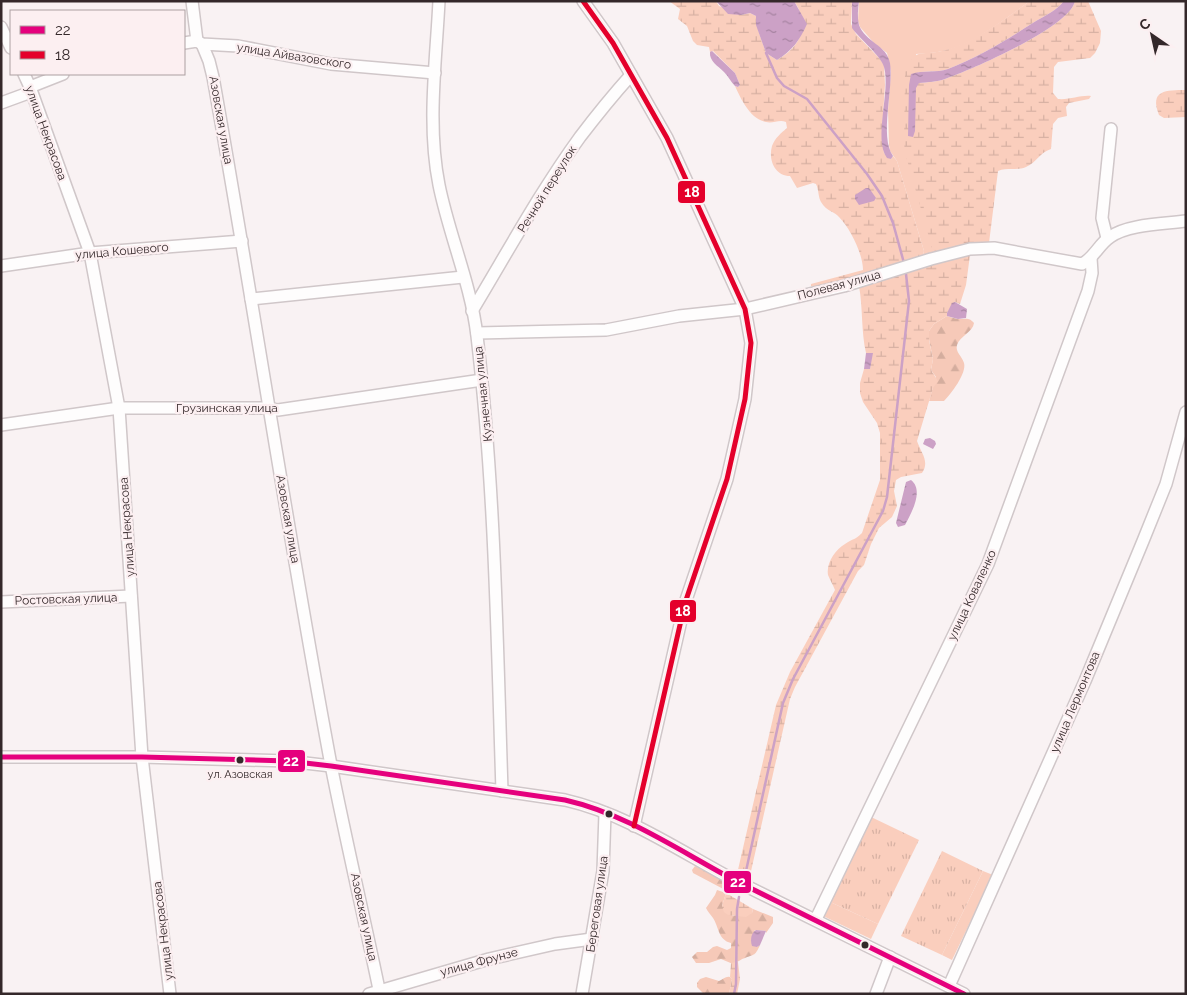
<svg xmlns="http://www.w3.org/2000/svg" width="1187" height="995" font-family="Raleway,sans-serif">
  <defs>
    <pattern id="forest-firs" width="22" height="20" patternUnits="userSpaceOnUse" patternTransform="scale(1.25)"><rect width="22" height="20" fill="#f6c9b8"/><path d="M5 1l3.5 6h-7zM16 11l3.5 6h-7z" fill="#d4ad9e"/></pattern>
    <pattern id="wetland-marsh" width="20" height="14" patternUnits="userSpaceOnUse" patternTransform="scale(1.25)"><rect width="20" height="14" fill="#facebd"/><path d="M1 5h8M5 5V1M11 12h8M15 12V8" fill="none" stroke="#d7b1a3"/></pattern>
    <pattern id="park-tufts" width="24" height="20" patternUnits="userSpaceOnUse" patternTransform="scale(1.25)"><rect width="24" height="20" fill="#facebd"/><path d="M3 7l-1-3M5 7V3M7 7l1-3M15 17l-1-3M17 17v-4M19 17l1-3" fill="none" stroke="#d7b1a3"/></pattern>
    <pattern id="water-ripples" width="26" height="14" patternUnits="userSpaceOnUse" patternTransform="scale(1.25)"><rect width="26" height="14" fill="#cca1c6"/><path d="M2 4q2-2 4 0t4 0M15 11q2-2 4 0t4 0" fill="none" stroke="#a683a1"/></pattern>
  </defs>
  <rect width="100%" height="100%" fill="#f9f2f3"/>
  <!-- grass -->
  <g fill="#facebd">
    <path d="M859 1H1030C1005 19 973 45 943 51 934 53 925 53 916 54L937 253 922 258 924 251 897 161 890 151 889 145 888 110 891 72 889 61 887 53 874 43 860 27 858 21Z"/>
    <polygon points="983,871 993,875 952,960 942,955"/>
    <polygon points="828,901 878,924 871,939 821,915"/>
  </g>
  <!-- forest -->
  <g fill="url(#forest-firs)">
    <path d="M947 316C951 317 956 319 960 319 966 319 969 317 974 323 973 332 960 336 957 345 955 352 962 356 964 363 967 373 951 394 944 401H929L936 377 931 370 933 359 929 339V331L934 324Z"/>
    <polygon points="695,866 732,885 732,890 729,892 693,873 692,870"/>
    <path d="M717 890 726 893 722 906 733 916 752 913 753 909 773 917V923L766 933V931L756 930 754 931 757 947 760 945C755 956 755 954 745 958 741 959 738 962 733 964L721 959 709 963H696L692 957 697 952H707L713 947 717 946 727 950 731 948V943C718 940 719 927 713 918 710 914 708 912 706 908L715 895Z"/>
    <path d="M706 977 719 981C724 979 728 974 732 979L729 994H704L697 987V983L700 979Z"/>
  </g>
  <!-- wetland -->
  <g fill="url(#wetland-marsh)">
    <path d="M669 1H716L719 6 741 15 750 13 756 16 759 33 766 53 777 60C801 46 811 26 794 1H852L851 24 856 34 880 59 884 65 885 85 882 130 884 153 891 159 893 156 897 161 924 251 922 258 855 278 813 287 811 286V284L863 270C863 254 850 228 839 217 834 211 827 212 821 202 818 197 819 190 816 184L813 183 797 188 790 176C775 176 768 160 772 146 775 138 781 133 787 128L786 122C779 119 773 124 766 122 750 119 741 99 735 86L738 87 740 85 735 73 713 51 710 52 709 47 697 45 693 41 687 26 678 19 680 9Z"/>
    <path d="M1030 1H1064C1057 10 1045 16 1036 21 1008 39 979 57 948 69 936 73 923 70 911 74L915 131 916 88 919 83C928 82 937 82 945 79 971 70 1070 27 1075 1H1088L1101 31 1100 43 1095 53 1090 58 1058 62 1054 67 1053 93 1058 99C1070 100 1080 95 1091 96L1089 99 1069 103 1066 107 1067 116 1058 118 1053 124 1051 149C1039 153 1037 162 1026 167 1017 171 1007 167 998 171L989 243 937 253 932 248 906 156 904 144 905 72C915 45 924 57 946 50 977 41 1003 20 1030 1Z"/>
    <path d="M1186 90V117L1164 118 1159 115C1149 90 1166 90 1186 90Z"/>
    <path d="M970 255 966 285 960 304 955 302 947 313V316L934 324 929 331V340L933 359 931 370 938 381 933 388 917 441C921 453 930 461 922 473L901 477 896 480 894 491 897 506 892 517 879 528 871 544 864 565 858 571 795 687 790 699 749 880 737 874 776 705 790 672 835 590C833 585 830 580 828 575 826 563 835 550 845 544 853 538 854 541 862 533L880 480V433L877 423 863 402 860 393V383L864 369H870L872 353H866C861 331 863 308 859 286L930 264Z"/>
    <polygon points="726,893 753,909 752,913 746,917 728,915 724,912 722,906"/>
    <polygon points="738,962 740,979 737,994 729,994 732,979 730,977 731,963"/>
  </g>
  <!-- park -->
  <g fill="url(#park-tufts)">
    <polygon points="869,816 919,840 878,924 828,901"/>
    <polygon points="942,851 983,871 942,955 901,936"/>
  </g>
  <!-- water -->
  <g fill="url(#water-ripples)">
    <path d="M716 1H794L807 24C800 40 792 51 777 60L766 53 756 25V16L750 13 741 15 728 14Z"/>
    <path d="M852 1H859C858 9 857 17 859 25 865 42 887 45 890 63 894 88 879 136 893 156L891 159 887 158C873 139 891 91 884 67 881 56 860 39 852 28Z"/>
    <path d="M1064 1H1075C1070 27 971 70 945 79 937 82 928 82 919 83L916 88 915 131 913 137 908 136 909 85 911 74C923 70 936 73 948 69 979 57 1008 39 1036 21 1045 16 1057 10 1064 1Z"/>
    <path d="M712 51 735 73 740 85 738 87 735 86C731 82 728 76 724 72 718 66 709 61 710 52Z"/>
    <polygon points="866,188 869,188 876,198 874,201 859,205 855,199 855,195"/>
    <polygon points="955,302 967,309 966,318 958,319 947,316 947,313 952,303"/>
    <polygon points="866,353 873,353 870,369 864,369"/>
    <polygon points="930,438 935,441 936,444 933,449 923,444 925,439"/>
    <path d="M911 480C924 490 912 512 905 525L898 527 896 523 906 482Z"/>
    <path d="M756 930 766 931 760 945 757 947 752 946C750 940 751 933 756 930Z"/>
  </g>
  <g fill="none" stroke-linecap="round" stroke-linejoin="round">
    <!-- stream -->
    <g stroke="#cca1c6" stroke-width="2.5">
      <polyline points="766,53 777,78 784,86 807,99 867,174 882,196 893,223 904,263"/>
      <polyline points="746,871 783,703 793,679 883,511 887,497 909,301 906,274"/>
      <polyline points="734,994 736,984 737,909 739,897"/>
    </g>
    <defs>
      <g id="minor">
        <polyline points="192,1 197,41"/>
        <path d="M439 1C436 62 427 125 439 185 449 235 471 284 477 336 495 487 497 639 502 791"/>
        <polyline points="583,1 613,43 667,138 745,309 751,343 745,399 727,479 685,603 634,826"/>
        <polyline points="1,27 11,48"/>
        <polyline points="184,43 197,41 202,44 238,46 331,64 435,73"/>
        <path d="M202 44 209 61 213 77C254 306 288 536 331 765 346 841 364 917 380 994"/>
        <polyline points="24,74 30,87 90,253 119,408 142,757 170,994"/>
        <polyline points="30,87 63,74"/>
        <polyline points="1,103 31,92"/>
        <polyline points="1107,238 1102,218 1111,129"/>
        <polyline points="1,266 90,253 242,241"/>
        <polyline points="251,299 463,277"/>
        <path d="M472 311C507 253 540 192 580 137 596 116 613 95 631 75"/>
        <path d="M477 333 606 330 679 316 745 309 844 286 931 259 970 249 994 248 1082 264C1094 258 1099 244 1110 237 1128 224 1164 224 1186 221"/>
        <polyline points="1,425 119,408 268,408 278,410 482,380"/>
        <polyline points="1,602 131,596"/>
        <path d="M1 757H142L288 761 331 766 565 800C627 814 681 852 736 881 812 919 888 956 964 994"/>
        <polyline points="816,919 988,564 1088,291 1092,273 1091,258"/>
        <polyline points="949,986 1085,681 1143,541 1166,484 1186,412"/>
        <polyline points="369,994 489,959 555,944 592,939"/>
        <polyline points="582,994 603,871 605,813"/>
        <polyline points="876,994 890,957"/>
      </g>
    </defs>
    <!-- minor casing -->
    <use href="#minor" stroke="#d0c7c9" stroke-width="14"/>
    <!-- minor -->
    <use href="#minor" stroke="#fefdfd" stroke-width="11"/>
    <defs>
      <path id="bus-1" d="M1 757H142L288 761 331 766 565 800C627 814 681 852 736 881 812 919 888 956 964 994"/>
      <polyline id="bus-2" points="583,1 613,43 667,138 745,309 751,343 745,399 727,479 685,603 634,826"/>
    </defs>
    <!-- bus-1 casing -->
    <use href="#bus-1" stroke="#fceff1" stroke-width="9"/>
    <!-- bus-2 casing -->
    <use href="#bus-2" stroke="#fceff1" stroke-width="9"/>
    <!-- bus-1 -->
    <use href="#bus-1" stroke="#e5007d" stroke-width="5"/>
    <!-- bus-2 -->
    <use href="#bus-2" stroke="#e4002b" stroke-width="5"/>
  </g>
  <!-- markers -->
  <g fill="#34282a" stroke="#fceff1" stroke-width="2">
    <circle cx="240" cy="760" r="4.5"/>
    <circle cx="609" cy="814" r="4.5"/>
    <circle cx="865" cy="945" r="4.5"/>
  </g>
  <g text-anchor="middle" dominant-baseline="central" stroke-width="4.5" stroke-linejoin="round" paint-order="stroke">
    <!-- bus labels -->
    <g font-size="11" fill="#34282a" stroke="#fceff1">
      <text x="240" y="774">ул. Азовская</text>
    </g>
    <!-- street labels -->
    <g font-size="12" fill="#34282a" stroke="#fceff1">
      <text transform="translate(294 56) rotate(9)">улица Айвазовского</text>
      <text transform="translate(221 120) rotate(80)">Азовская улица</text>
      <text transform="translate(46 133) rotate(70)">улица Некрасова</text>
      <text transform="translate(547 189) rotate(-58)">Речной переулок</text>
      <text transform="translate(122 251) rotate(-5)">улица Кошевого</text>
      <text transform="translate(839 285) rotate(-15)">Полевая улица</text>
      <text transform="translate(483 394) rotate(-96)">Кузнечная улица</text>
      <text x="227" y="408">Грузинская улица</text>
      <text transform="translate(288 519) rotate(80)">Азовская улица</text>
      <text transform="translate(127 527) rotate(-94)">улица Некрасова</text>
      <text transform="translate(972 595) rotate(-65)">улица Коваленко</text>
      <text transform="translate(66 599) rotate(-2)">Ростовская улица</text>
      <text transform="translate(1075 702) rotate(-67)">улица Лермонтова</text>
      <text transform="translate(597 904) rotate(-82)">Береговая улица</text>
      <text transform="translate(364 917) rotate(78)">Азовская улица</text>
      <text transform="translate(163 931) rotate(-97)">улица Некрасова</text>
      <text transform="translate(479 962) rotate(-15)">улица Фрунзе</text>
    </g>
  </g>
  <g stroke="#fceff1" stroke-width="2">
    <rect x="677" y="180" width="29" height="24" rx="5" fill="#e4002b"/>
    <rect x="669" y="599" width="28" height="24" rx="5" fill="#e4002b"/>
    <rect x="277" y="749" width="29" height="24" rx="5" fill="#e5007d"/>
    <rect x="723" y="870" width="29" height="24" rx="5" fill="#e5007d"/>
  </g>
  <g font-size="14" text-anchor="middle" font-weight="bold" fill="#fff">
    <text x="692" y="197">18</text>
    <text x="683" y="616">18</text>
    <text x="291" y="766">22</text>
    <text x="738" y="887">22</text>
  </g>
  <!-- border -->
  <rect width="1187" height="995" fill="none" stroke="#34282a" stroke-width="5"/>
  <!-- legend -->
  <rect x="10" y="10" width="175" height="65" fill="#fceff1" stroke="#ac9fa1"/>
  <rect x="20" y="26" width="25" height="8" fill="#e5007d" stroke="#ac9fa1"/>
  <text x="55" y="35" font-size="15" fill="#34282a">22</text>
  <rect x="20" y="51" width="25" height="8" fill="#e4002b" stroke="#ac9fa1"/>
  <text x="55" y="60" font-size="15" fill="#34282a">18</text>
  <!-- north arrow -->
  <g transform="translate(1152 35) rotate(326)" stroke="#fceff1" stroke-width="4" paint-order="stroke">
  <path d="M0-4L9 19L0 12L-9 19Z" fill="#34282a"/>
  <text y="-8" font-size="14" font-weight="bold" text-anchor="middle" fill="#34282a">С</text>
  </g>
</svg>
